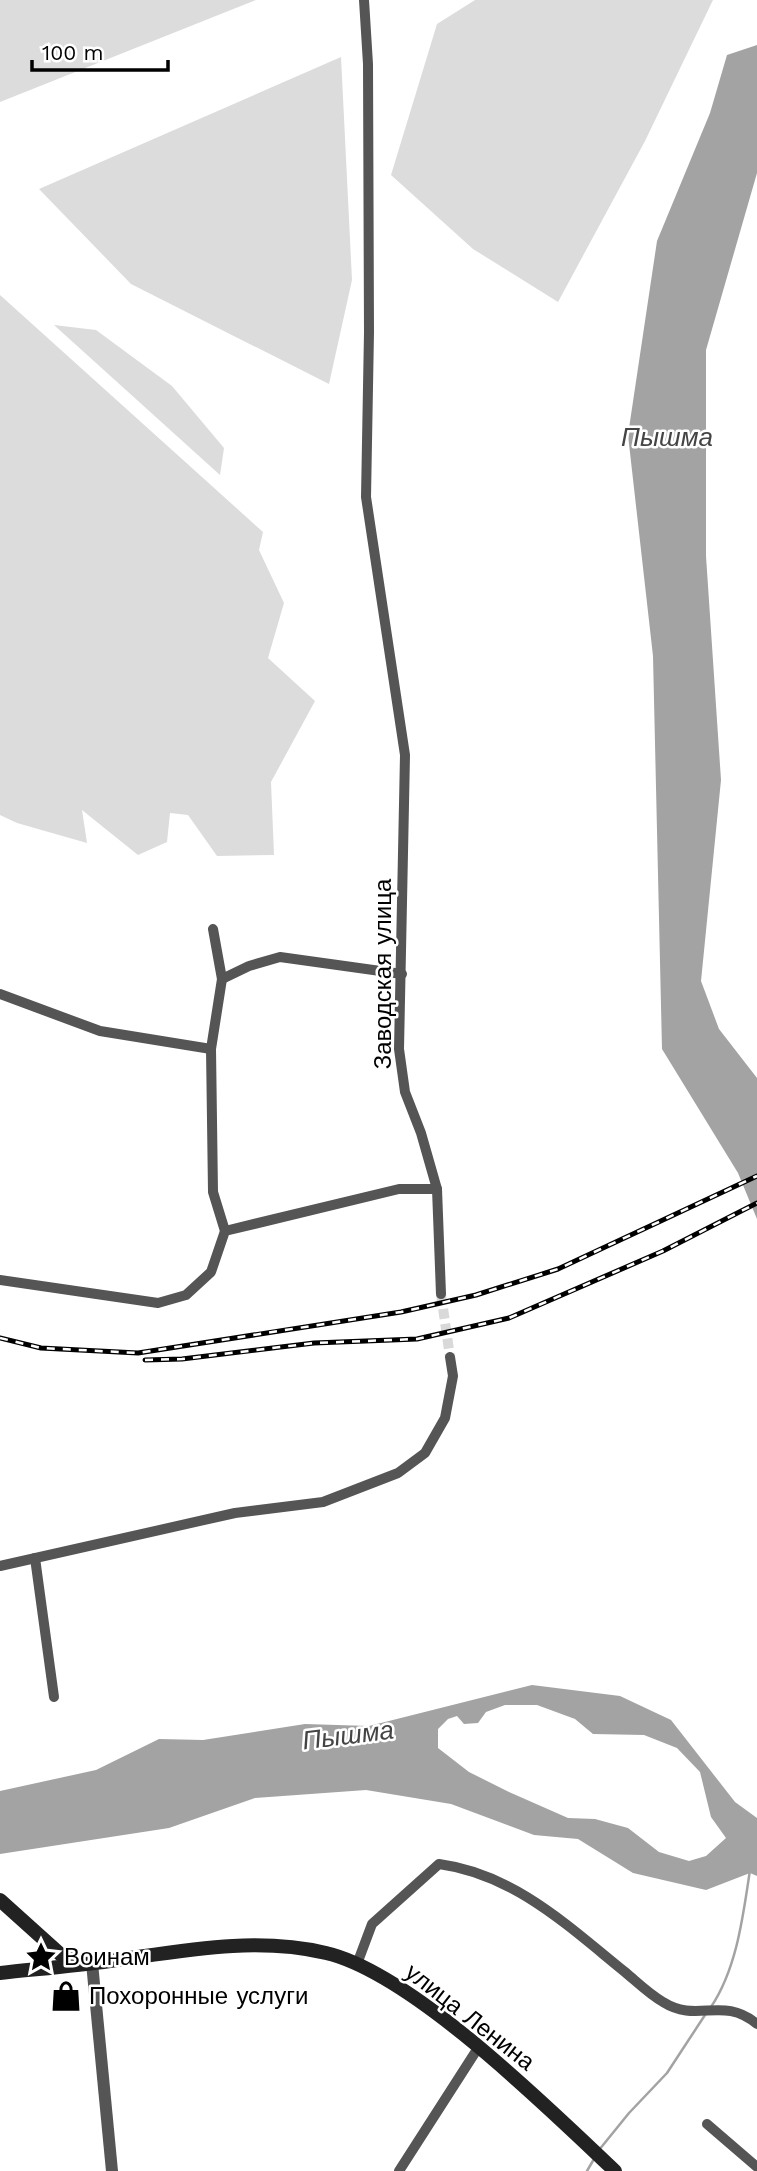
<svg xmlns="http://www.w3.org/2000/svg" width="757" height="2171" font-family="'Work Sans',sans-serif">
  <rect width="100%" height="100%" fill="#fff"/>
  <!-- green -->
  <g fill="#dcdcdc">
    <polygon points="0,0 256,0 0,102"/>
    <polygon points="475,0 713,0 645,141 558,302 473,249 391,175 437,24"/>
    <polygon points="341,57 352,280 329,384 131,284 39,189"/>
    <polygon points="0,295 263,532 259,550 284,603 268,658 315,701 271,782 274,855 217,856 188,815 170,813 167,842 138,855 82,810 87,843 17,823 0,815"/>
    <polygon points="54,325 96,330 172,386 224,448 220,475"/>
  </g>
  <!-- water -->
  <g fill="#a3a3a3" fill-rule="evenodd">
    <polygon points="757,45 757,173 706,350 706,556 721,780 701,981 719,1029 757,1078 757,1219 738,1173 662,1049 653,656 628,435 657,241 710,113 727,55"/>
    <path d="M532 1685 620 1696 671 1720 735 1802 757 1818V1876L750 1873 706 1890 633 1873 578 1839 534 1835 451 1804 366 1790 255 1798 169 1828 0 1854V1791L96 1770 159 1739 203 1740 305 1724 369 1726ZM505 1705H537L575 1719 593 1734 644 1735 677 1748 700 1772 711 1817 726 1838 706 1856 689 1861 659 1852 628 1828 595 1819 568 1818 509 1792 469 1772 438 1748V1729L448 1719 457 1716 464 1724 478 1723 486 1712Z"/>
  </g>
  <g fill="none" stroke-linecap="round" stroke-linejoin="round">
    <!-- stream -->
    <g stroke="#a3a3a3" stroke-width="2.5">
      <path d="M711 2007C737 1968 743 1916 750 1870"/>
      <polyline points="599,2150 629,2113 667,2073 705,2015"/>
      <polyline points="587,2171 594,2159"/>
    </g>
    <!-- minor-tunnel -->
    <polyline stroke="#d9d9d9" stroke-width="10" stroke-dasharray="10 5" stroke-linecap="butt" points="441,1294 450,1357"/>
    <!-- minor -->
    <g stroke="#555" stroke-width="10">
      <polyline points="364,0 368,64 369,332 366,497 405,755 399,1049 405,1092 421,1133 437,1189 441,1294"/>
      <polyline points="213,929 222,979 211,1049 213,1192 225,1231"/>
      <polyline points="222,979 249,966 280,957 402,974"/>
      <polyline points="0,994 100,1031 211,1049"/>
      <polyline points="0,1280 158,1303 186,1295 211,1272 225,1231 399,1189 437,1189"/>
      <polyline points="35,1558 54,1697"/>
      <polyline points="0,1566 235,1513 323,1502 398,1473 425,1453 445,1418 453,1376 450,1357"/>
      <path d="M357 1964 372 1924 439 1864C514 1874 568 1926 625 1972 637 1982 649 1994 663 2002 698 2024 722 1995 757 2024"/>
      <polyline points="707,2124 757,2167"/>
      <polyline points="399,2171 478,2048"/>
    </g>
    <!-- tertiary -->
    <polyline stroke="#555" stroke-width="12" points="92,1963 112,2171"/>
    <!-- secondary -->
    <g stroke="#222" stroke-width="14">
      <polyline points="0,1900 60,1954 82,1963"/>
      <path d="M0 1973C37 1969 74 1966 110 1961 182 1951 254 1936 326 1953 412 1973 548 2108 615 2171"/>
    </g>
    <defs>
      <g id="rail">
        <polyline points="0,1338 41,1348 138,1353 401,1312 476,1295 558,1269 757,1176"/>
        <polyline points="145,1360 182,1359 314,1343 417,1339 509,1318 663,1251 757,1203"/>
      </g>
    </defs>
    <!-- rail casing -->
    <use href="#rail" stroke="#000" stroke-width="5"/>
    <!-- rail -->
    <use href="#rail" stroke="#fff" stroke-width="2.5" stroke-dasharray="8" stroke-linecap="butt"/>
  </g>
  <!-- icons -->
  <defs>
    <symbol id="sight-bare" viewBox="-9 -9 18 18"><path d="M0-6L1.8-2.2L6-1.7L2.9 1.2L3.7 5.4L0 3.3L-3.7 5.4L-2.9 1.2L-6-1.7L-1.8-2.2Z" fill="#000" stroke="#fff" stroke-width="2.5" paint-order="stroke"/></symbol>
    <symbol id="shop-bare" viewBox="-9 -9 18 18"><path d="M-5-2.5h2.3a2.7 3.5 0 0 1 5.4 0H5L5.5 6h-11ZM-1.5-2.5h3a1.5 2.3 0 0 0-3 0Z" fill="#000" stroke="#fff" stroke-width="2.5" paint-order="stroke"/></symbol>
  </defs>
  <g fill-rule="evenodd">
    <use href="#sight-bare" x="19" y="1935" width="44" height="44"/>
    <use href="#shop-bare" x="44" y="1974" width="44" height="44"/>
  </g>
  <g text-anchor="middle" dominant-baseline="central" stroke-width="5" stroke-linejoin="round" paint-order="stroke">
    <!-- street labels -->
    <g font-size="24" fill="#000" stroke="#fff">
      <text transform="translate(383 974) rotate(-90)">Заводская улица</text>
      <text transform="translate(470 2017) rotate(38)">улица Ленина</text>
    </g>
    <!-- poi labels -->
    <g font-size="24" fill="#000" stroke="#fff" text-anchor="start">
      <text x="64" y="1957">Воинам</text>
      <text x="89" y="1996">Похоронные услуги</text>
    </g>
    <!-- water labels -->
    <g font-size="26" font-style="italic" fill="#444" stroke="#fff">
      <text x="667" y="437">Пышма</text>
      <text transform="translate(348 1735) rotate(-7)">Пышма</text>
    </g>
  </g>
  <!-- scale -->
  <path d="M32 60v10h136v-10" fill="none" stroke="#000000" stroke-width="3.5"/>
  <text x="42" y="60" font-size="21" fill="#000000" stroke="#ffffff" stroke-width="5" paint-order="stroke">100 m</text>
</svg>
